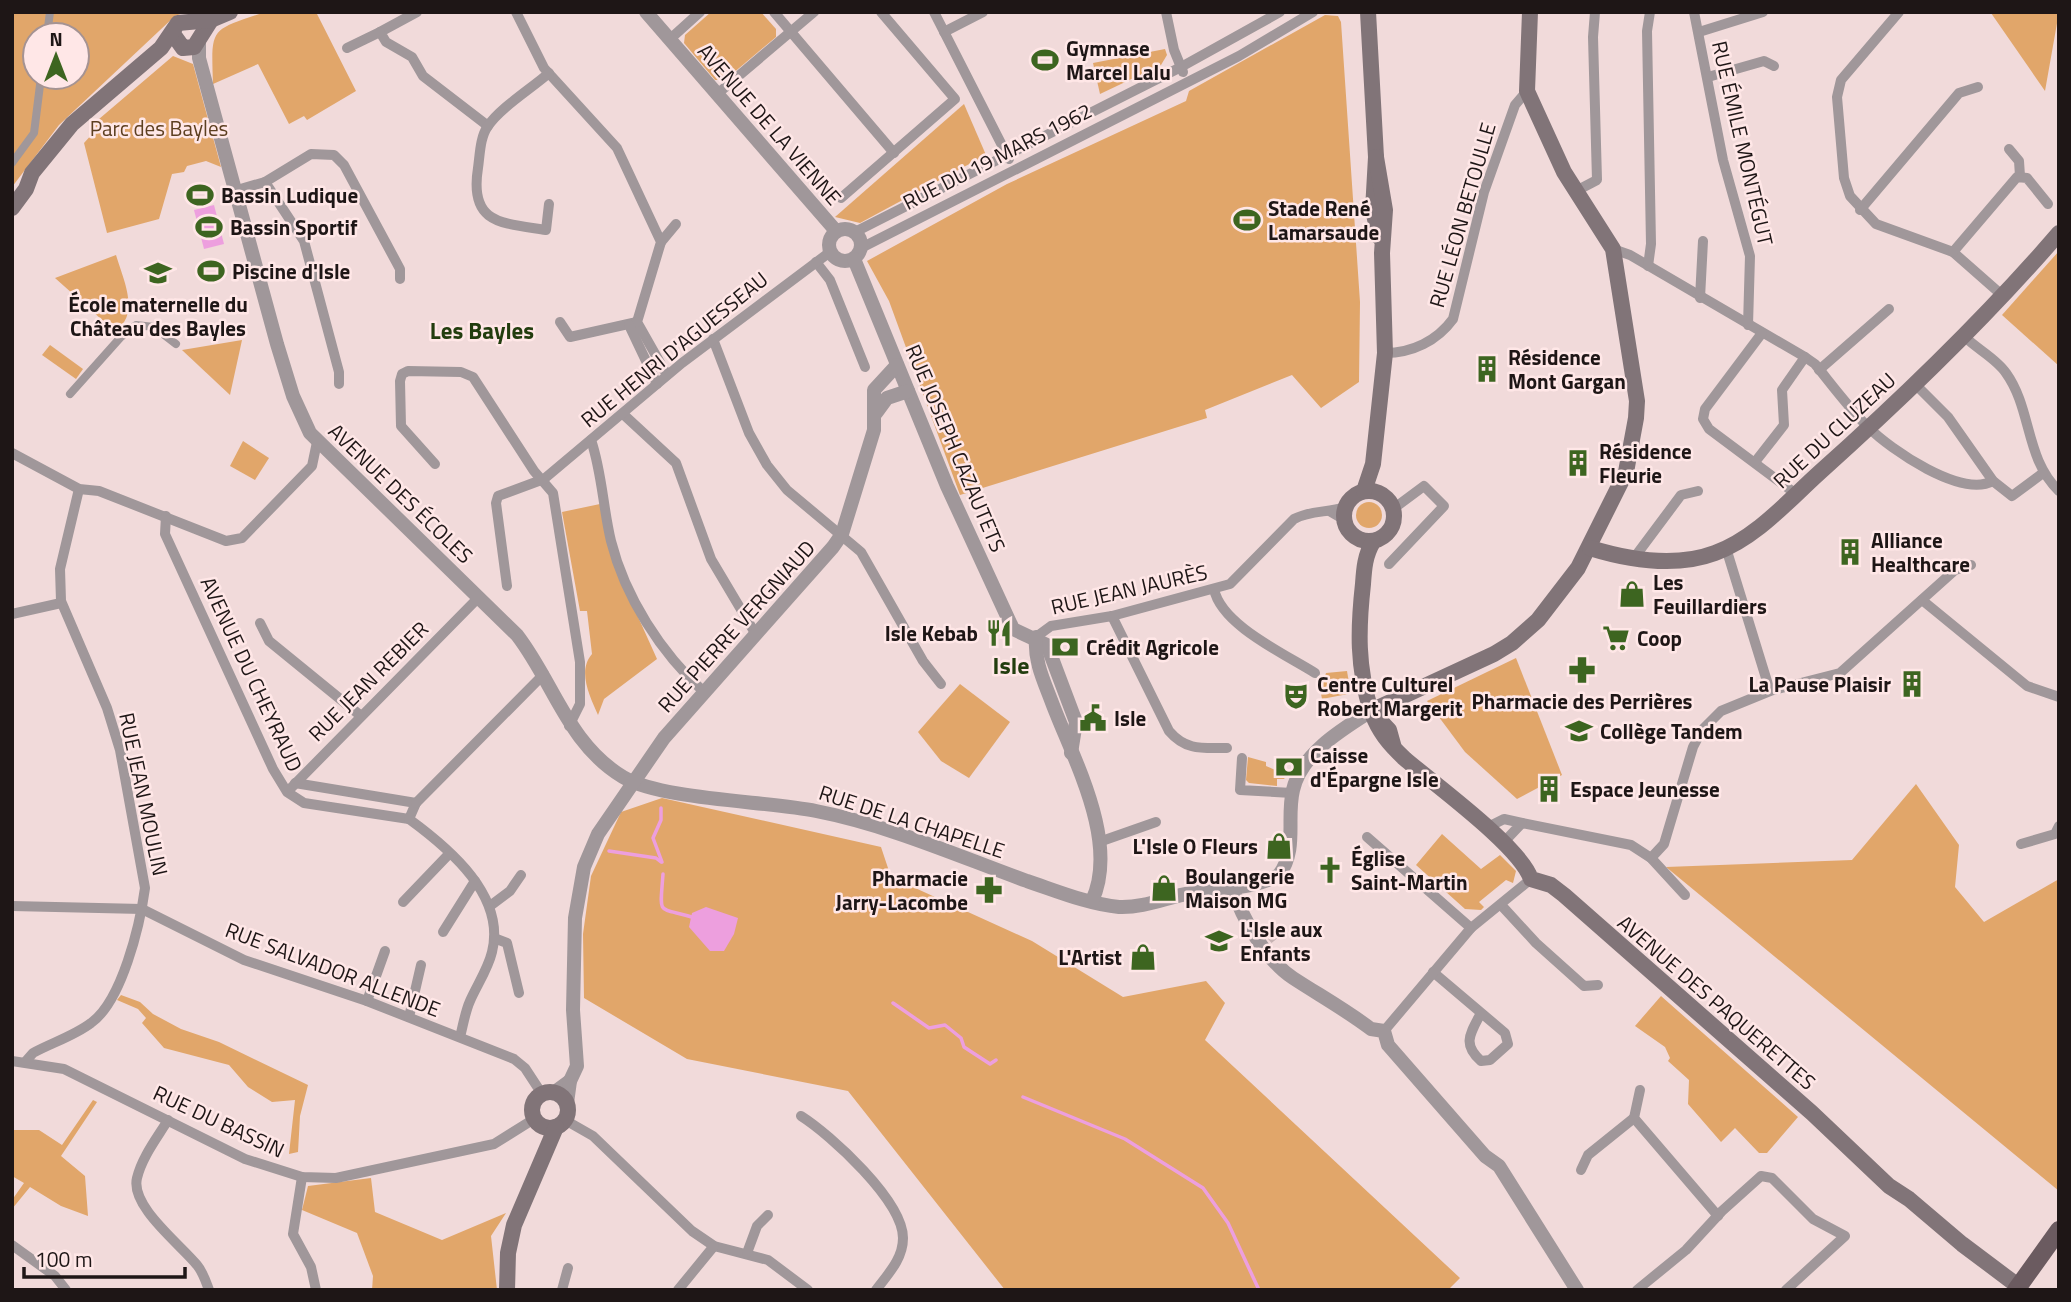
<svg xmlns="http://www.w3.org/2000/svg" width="2071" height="1302" font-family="'Titillium Web',sans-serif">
  <rect width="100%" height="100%" fill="#f1dada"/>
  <!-- green -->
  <g fill="#e1a66a" fill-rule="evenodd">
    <path d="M12 12H186L175 16 59 125 12 187ZM35 35H77V77H35Z"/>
    <path d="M265 12H316L356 91 307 120 304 116 289 124 258 64 213 84C211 26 210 31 265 12Z"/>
    <polygon points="711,12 761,12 776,29 776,37 725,80 715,80 684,43 685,35"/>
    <polygon points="1990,12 2059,12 2045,91 1991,13"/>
    <polygon points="1325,15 1338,16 1341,22 1360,302 1359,382 1321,408 1292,375 1205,410 1207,418 960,495 889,301 867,261 1007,184 1186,101 1189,91"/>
    <polygon points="1165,49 1167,55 1161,65 1100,94 1093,63"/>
    <polygon points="173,56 193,64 221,167 206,161 187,166 184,172 172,174 159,219 107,233 84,143 94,132 92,125"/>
    <polygon points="964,104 986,155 860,223 835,217"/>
    <polygon points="2059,251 2059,366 2002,315"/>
    <path d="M116 255C122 276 140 313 118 328L110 327 55 278Z"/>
    <polygon points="242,340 230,395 182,350"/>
    <polygon points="50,345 83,369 76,379 42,355"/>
    <polygon points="243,441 269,458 255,480 230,466"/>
    <circle cx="1369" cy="515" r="13"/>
    <path d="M600 504 612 559 657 659 604 699 598 715C590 697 577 671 592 654L587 611H580L562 512Z"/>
    <polygon points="1516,658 1562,775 1517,799 1465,752 1427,701"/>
    <polygon points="1347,671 1350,689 1348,694 1322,699 1320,688 1326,673"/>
    <polygon points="960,684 1010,722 969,778 941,761 918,732"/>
    <polygon points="1248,757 1266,762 1266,766 1287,775 1284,779 1277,779 1277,786 1249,783 1246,780"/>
    <polygon points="1916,784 1959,845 1955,887 1984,922 2059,879 2059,1191 1666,867 1852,860"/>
    <polygon points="662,798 881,847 891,877 1032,941 1123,997 1206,981 1225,1003 1205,1040 1460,1278 1448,1290 1005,1290 848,1091 687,1059 584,998 583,934 591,876 621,812"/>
    <polygon points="1442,834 1481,869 1500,855 1516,871 1513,883 1506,880 1479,902 1484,907 1481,910 1465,909 1416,865"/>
    <polygon points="121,995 140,1002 153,1014 181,1029 219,1042 308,1085 300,1116 298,1152 289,1154 295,1100 272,1102 248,1087 229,1065 164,1048 142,1023 146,1018 138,1009 117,1000"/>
    <polygon points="1661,996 1798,1117 1767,1153 1759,1153 1735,1128 1721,1142 1688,1104 1689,1080 1668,1061 1670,1058 1665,1047 1635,1026"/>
    <polygon points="93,1100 97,1102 61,1156 85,1176 88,1216 61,1206 30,1187 12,1209 12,1200 24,1183 12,1176 12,1130 39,1130 62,1145"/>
    <polygon points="371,1178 375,1212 442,1240 506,1213 491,1236 497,1290 372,1290 373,1276 357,1233 302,1210 308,1186"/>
  </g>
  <!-- water -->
  <g fill="#ed9fde">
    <polygon points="214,205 224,244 204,249 194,210"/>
    <polygon points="706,907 738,918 734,934 724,951 710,951 689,927 692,913"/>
  </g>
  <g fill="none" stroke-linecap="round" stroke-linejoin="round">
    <!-- stream -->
    <g stroke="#ed9fde" stroke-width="3.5">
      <polyline points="661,808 661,820 653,838 662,862"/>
      <polyline points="609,851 656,858 661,862"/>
      <path d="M663 874C660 918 656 906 695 918"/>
      <polyline points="893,1003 929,1028 945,1025 961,1038 964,1047 990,1064 996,1060"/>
      <polyline points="1023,1097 1125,1139 1203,1188 1228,1223 1259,1290"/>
    </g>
    <!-- pedestrian-tunnel -->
    <polyline stroke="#c7b3b3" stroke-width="8" stroke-dasharray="8 4" stroke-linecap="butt" points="1269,940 1280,931"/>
    <!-- pedestrian -->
    <g stroke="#a0979a" stroke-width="8">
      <polyline points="47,35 50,12"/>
      <polyline points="12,163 34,133 41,77"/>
      <polyline points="70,394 120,338 136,325 154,327 176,344"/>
    </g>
    <!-- minor -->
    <g stroke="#a0979a" stroke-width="10">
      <polyline points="417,12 380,32 386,42 412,57 423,76 488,126"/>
      <polyline points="516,12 544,68 617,148 661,242 637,322 667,375"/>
      <polyline points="774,12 894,153"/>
      <polyline points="934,12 1009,159"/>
      <polyline points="1166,12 1174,50 1183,72"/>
      <polyline points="1694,12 1723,160 1750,256 1748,325"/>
      <polyline points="1899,12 1841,80 1837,97 1844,178 1850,196 1876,224 1953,252 2003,296"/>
      <polyline points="944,32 983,12"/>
      <polyline points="1699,32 1763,12"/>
      <polyline points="669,40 700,12"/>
      <polyline points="347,48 380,32"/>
      <polyline points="1708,77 1764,61 1774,66"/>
      <polyline points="716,95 814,12"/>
      <polyline points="2009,149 2019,161 2020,176"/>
      <polyline points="265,182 304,241 339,372 339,384"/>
      <polyline points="237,190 265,182 311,154 334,155 344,165 400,269 400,279"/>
      <polyline points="1576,191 1597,180 1593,37 1595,12"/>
      <polyline points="841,198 955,99 881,12"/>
      <path d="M549 204 546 230C501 223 469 224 478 168 480 154 480 137 488 126 500 108 532 88 549 73"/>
      <polyline points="1860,210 1959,93 1978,87"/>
      <polyline points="855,232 1181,67 1280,12"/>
      <polyline points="661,242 676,224"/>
      <polyline points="861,248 1239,56 1313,12"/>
      <path d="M1613 249 1630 255 1805 357 1815 364C1832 385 1849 408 1868 427 1891 450 1961 498 1993 481"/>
      <polyline points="1953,252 2017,177 2027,178 2048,204"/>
      <polyline points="816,262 830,280 865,367"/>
      <polyline points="1648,266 1651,244 1647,31 1650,12"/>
      <polyline points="1700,298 1703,241"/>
      <polyline points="560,322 570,337 637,322"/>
      <polyline points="629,325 657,384"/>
      <polyline points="1762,333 1705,409 1703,419 1709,429 1796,494"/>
      <path d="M1965 337C1977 349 1997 359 2006 373 2032 409 2025 459 2059 491"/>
      <polyline points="713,339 749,433 767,465 787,490 861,552 923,661 941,684"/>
      <path d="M1385 353C1412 353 1437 341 1453 319L1484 192 1515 105 1527 91"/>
      <polyline points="1819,370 1889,309"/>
      <polyline points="1915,384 1948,417 1993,481 2012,496 2043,473"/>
      <polyline points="623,414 676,463 711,559 755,633"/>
      <path d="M591 440C602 472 603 508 611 541 625 597 661 653 704 692"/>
      <polyline points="12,453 79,489 99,491 226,541 242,538 312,466 317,442"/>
      <polyline points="1755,462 1784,425 1782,390 1805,357"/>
      <polyline points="435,464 401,426 400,381 402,374 408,371 461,372 473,377 534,471 553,493 580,662 580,704 569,726"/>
      <polyline points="1331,512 1343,519"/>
      <polyline points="166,516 165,534 273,769 287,792 304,803 409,819 416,803 295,783"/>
      <polyline points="1726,548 1770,691"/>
      <polyline points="1634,558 1681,495 1698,491"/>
      <polyline points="1389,564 1444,506 1424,486 1393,509"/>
      <polyline points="507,586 496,503 498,496 544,479 682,363 830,252"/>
      <path d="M1214 589C1221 625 1285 654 1315 673"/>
      <polyline points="1922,600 2027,686 2059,697"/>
      <polyline points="12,614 61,603"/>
      <path d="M1112 616 1169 731C1186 751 1203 748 1227 748"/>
      <polyline points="260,623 269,641 361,716"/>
      <path d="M1036 637 1051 626 1112 616 1230 584 1294 519C1311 510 1328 513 1345 507"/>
      <polyline points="1242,758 1240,790 1292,793"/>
      <polyline points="291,788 478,598"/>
      <polyline points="416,803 544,674"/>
      <path d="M409 819C450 849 506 896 492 952 488 969 477 985 470 1001 465 1012 463 1026 460 1037"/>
      <polyline points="1522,823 1631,845 1651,858 1685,895"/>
      <polyline points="1486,828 1504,819 1522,823 1503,843"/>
      <polyline points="1367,837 1471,928"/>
      <polyline points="1099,842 1156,822"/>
      <polyline points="2021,844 2055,834 2059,826"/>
      <polyline points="1651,858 1664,844 1693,747 1702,730 1721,711 1770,691 1840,673 1955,570 1971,565"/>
      <polyline points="403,902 449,854"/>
      <polyline points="12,906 142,909 244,960 367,1001 514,1059 525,1068 542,1094"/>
      <polyline points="490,906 510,891 521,875"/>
      <polyline points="1502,906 1536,943 1584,986 1598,985"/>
      <polyline points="443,932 475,881"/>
      <polyline points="494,938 507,943 519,993"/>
      <path d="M1433 972 1505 1033 1508 1044 1490 1060 1481 1061C1462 1044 1470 1034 1481 1013"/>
      <polyline points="367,1001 385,951"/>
      <polyline points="409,1017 421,965"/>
      <polyline points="1384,1031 1471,928 1531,879"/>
      <polyline points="12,1061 64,1069 245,1159 302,1177 336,1178 494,1144 534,1119"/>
      <path d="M26 1061 33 1053C51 1043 74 1036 91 1023 122 1001 140 925 145 888L120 750 107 708 61 601 60 569 79 489"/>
      <polyline points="1640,1090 1634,1118 1718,1216"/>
      <path d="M801 1116C831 1135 903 1201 903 1238 903 1259 888 1274 876 1290"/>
      <path d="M168 1120C157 1138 142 1157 137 1178 130 1206 180 1244 197 1265 203 1272 206 1282 209 1290"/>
      <polyline points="565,1120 593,1136 692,1231 714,1246 768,1260 808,1290"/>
      <polyline points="1581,1170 1588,1155 1634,1118"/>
      <polyline points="302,1177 293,1234 311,1267 316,1290"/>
      <polyline points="12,1245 55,1276 66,1290"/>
      <polyline points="747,1253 757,1226 768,1215"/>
      <polyline points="562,1290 568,1268"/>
      <polyline points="678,1290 714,1246"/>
      <polyline points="1637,1290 1686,1250 1722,1211 1761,1176 1772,1178 1813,1219 1845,1236 1786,1290"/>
    </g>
    <!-- tertiary -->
    <g stroke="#a0979a" stroke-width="14">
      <polyline points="646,12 836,231"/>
      <path d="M199 43V58L277 344 293 396 310 433 517 635C554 683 568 744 623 777 662 800 767 801 816 811 888 825 958 856 1027 881 1057 891 1088 904 1119 907 1145 908 1167 897 1191 893 1222 887 1251 890 1279 875 1298 849 1286 819 1293 790 1301 754 1341 730 1371 711"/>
      <circle cx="845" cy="245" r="16"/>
      <polyline points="854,259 947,486 1013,629 1047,645 1076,722 1071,753"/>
      <polyline points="876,413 887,398 908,391"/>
      <path d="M1036 637C1034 660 1043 679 1051 700 1072 757 1120 841 1092 901"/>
      <path d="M1233 889C1242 919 1267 961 1293 978 1319 995 1346 1010 1371 1029L1384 1031 1388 1045 1485 1156 1499 1166 1577 1290"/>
      <polyline points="555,1092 570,1081"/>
      <polyline points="567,1103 570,1081 577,1066 573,1010 575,918 584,867 598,834 664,738 833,547 842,534 874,430 874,390 897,365"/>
    </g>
    <!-- secondary -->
    <g stroke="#817478" stroke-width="16">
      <polyline points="1368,12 1376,157 1373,210 1379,237"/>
      <polyline points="173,34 183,48 194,47 211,20"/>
      <polyline points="12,208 26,189 32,173 72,124 161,48 178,23 211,20 230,12"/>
      <circle cx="1369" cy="516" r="25"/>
      <polyline points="1364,491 1373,464 1385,353 1382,253 1385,210 1376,157"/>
      <path d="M1373 542C1365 555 1364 569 1363 584 1358 629 1357 667 1371 711L1494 654 1512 643 1538 620 1578 568 1626 472 1636 418 1637 401 1613 249 1564 172 1527 91 1530 12"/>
      <path d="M1590 548C1629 560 1675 568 1715 553 1756 538 1788 501 1819 473 1904 397 1985 319 2059 233"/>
      <path d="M1394 748 1389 730 1371 711C1379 732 1388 743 1405 759 1434 784 1520 846 1531 879L1551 885 1564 895 1812 1113 1889 1186 1909 1199 1962 1244 2018 1286"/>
      <circle cx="550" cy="1110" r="18"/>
      <polyline points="507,1290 508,1253 514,1225 556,1127"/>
    </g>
    <!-- primary -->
    <polyline stroke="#6b5b60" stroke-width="18" points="2016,1290 2059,1230"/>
  </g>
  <!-- icons -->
  <defs>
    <symbol id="stadium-bare" viewBox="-9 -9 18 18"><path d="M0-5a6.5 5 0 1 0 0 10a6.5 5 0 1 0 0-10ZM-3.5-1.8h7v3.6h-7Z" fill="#3d6520" stroke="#ffe7e7" stroke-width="2.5" paint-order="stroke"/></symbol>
    <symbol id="school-bare" viewBox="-9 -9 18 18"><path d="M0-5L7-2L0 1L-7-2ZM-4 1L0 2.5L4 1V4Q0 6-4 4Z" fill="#3d6520" stroke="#ffe7e7" stroke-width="2.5" paint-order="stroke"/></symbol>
    <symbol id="building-bare" viewBox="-9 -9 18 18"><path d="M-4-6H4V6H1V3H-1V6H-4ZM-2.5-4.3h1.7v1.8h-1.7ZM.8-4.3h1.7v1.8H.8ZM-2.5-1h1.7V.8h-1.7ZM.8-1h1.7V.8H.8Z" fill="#3d6520" stroke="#ffe7e7" stroke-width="2.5" paint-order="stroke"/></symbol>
    <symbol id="shop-bare" viewBox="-9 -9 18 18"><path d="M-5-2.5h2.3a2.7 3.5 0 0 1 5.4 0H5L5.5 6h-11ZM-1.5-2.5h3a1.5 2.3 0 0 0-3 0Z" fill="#3d6520" stroke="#ffe7e7" stroke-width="2.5" paint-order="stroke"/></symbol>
    <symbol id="restaurant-bare" viewBox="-9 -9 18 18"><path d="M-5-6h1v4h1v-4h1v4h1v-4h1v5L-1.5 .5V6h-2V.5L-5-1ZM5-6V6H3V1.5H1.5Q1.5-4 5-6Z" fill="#3d6520" stroke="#ffe7e7" stroke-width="2.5" paint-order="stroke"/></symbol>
    <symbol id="supermarket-bare" viewBox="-9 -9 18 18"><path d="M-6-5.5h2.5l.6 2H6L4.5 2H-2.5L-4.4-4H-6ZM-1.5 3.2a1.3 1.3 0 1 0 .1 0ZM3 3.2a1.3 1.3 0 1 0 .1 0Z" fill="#3d6520" stroke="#ffe7e7" stroke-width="2.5" paint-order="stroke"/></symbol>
    <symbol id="bank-bare" viewBox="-9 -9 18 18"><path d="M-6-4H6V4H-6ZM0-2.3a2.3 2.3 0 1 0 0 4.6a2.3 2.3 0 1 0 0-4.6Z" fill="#3d6520" stroke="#ffe7e7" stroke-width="2.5" paint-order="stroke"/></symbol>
    <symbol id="pharmacy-bare" viewBox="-9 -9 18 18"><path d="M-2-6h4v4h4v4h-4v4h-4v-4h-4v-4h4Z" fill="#3d6520" stroke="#ffe7e7" stroke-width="2.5" paint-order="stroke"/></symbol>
    <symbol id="theatre-bare" viewBox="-9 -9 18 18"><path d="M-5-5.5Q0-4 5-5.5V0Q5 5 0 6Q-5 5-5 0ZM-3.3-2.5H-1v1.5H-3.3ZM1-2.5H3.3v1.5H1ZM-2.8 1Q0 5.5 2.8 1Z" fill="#3d6520" stroke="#ffe7e7" stroke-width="2.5" paint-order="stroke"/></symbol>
    <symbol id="civic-bare" viewBox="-9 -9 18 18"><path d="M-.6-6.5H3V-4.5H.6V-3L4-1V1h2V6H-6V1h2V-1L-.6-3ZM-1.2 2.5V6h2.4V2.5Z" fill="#3d6520" stroke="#ffe7e7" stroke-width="2.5" paint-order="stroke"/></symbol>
    <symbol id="church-bare" viewBox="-9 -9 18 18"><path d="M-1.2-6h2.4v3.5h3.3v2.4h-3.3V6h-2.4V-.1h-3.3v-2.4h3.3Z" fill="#3d6520" stroke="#ffe7e7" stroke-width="2.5" paint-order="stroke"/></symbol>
  </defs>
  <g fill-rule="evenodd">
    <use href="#stadium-bare" x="1026" y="41" width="38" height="38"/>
    <use href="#stadium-bare" x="181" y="176" width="38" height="38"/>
    <use href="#stadium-bare" x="1228" y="201" width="38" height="38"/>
    <use href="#stadium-bare" x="190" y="208" width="38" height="38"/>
    <use href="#stadium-bare" x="192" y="252" width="38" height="38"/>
    <use href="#school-bare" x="139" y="254" width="38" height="38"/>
    <use href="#building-bare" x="1468" y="350" width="38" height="38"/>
    <use href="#building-bare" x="1559" y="444" width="38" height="38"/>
    <use href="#building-bare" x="1831" y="533" width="38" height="38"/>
    <use href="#shop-bare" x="1613" y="575" width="38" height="38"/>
    <use href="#restaurant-bare" x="980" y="614" width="38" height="38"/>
    <use href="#supermarket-bare" x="1597" y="619" width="38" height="38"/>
    <use href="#bank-bare" x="1046" y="628" width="38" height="38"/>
    <use href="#pharmacy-bare" x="1563" y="651" width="38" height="38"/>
    <use href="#building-bare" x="1893" y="665" width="38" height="38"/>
    <use href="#theatre-bare" x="1277" y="677" width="38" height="38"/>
    <use href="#civic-bare" x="1074" y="699" width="38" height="38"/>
    <use href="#school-bare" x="1560" y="712" width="38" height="38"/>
    <use href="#bank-bare" x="1270" y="748" width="38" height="38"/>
    <use href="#building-bare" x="1530" y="770" width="38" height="38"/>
    <use href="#shop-bare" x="1260" y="827" width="38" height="38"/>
    <use href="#church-bare" x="1311" y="851" width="38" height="38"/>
    <use href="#shop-bare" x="1145" y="869" width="38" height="38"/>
    <use href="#pharmacy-bare" x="970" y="871" width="38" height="38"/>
    <use href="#school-bare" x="1200" y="922" width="38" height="38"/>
    <use href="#shop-bare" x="1124" y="938" width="38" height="38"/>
  </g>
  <g text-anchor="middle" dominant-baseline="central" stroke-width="5" stroke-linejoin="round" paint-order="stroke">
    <!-- poi labels -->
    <g font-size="21" font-weight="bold" fill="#1e1616" stroke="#ffe7e7" text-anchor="start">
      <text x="1066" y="48">Gymnase<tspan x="1066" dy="24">Marcel Lalu</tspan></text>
      <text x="221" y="195">Bassin Ludique</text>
      <text x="1268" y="208">Stade René<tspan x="1268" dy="24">Lamarsaude</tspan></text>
      <text x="230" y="227">Bassin Sportif</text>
      <text x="232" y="271">Piscine d'Isle</text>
      <text x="158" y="304" text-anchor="middle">École maternelle du<tspan x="158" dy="24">Château des Bayles</tspan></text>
      <text x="1508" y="357">Résidence<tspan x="1508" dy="24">Mont Gargan</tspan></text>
      <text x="1599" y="451">Résidence<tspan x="1599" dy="24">Fleurie</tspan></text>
      <text x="1871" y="540">Alliance<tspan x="1871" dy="24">Healthcare</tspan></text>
      <text x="1653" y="582">Les<tspan x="1653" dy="24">Feuillardiers</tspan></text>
      <text x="978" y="633" text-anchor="end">Isle Kebab</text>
      <text x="1637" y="638">Coop</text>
      <text x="1086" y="647">Crédit Agricole</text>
      <text x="1317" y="684">Centre Culturel<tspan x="1317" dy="24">Robert Margerit</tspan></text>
      <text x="1891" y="684" text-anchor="end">La Pause Plaisir</text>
      <text x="1582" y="701" text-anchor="middle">Pharmacie des Perrières</text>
      <text x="1114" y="718">Isle</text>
      <text x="1600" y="731">Collège Tandem</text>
      <text x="1310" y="755">Caisse<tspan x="1310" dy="24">d'Épargne Isle</tspan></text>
      <text x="1570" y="789">Espace Jeunesse</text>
      <text x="1258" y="846" text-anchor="end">L'Isle O Fleurs</text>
      <text x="1351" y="858">Église<tspan x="1351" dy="24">Saint-Martin</tspan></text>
      <text x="1185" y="876">Boulangerie<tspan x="1185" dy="24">Maison MG</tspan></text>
      <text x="968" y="878" text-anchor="end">Pharmacie<tspan x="968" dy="24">Jarry-Lacombe</tspan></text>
      <text x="1240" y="929">L'Isle aux<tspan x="1240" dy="24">Enfants</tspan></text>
      <text x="1122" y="957" text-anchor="end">L'Artist</text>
    </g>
    <!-- street labels -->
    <g font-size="21" fill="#1e1616" stroke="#ffe7e7">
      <text transform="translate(770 124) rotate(49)">AVENUE DE LA VIENNE</text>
      <text transform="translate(1743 143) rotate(77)">RUE ÉMILE MONTÉGUT</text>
      <text transform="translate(997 156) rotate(-27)">RUE DU 19 MARS 1962</text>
      <text transform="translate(1462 215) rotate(-74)">RUE LÉON BETOULLE</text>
      <text transform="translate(674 349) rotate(-39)">RUE HENRI D'AGUESSEAU</text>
      <text transform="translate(1834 430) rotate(-43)">RUE DU CLUZEAU</text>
      <text transform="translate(956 448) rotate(67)">RUE JOSEPH CAZAUTETS</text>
      <text transform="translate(401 493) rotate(44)">AVENUE DES ÉCOLES</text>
      <text transform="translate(1129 589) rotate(-13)">RUE JEAN JAURÈS</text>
      <text transform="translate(736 626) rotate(-48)">RUE PIERRE VERGNIAUD</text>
      <text transform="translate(252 674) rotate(65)">AVENUE DU CHEYRAUD</text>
      <text transform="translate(368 681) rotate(-45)">RUE JEAN REBIER</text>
      <text transform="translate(144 794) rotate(78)">RUE JEAN MOULIN</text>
      <text transform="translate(912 821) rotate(18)">RUE DE LA CHAPELLE</text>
      <text transform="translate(333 969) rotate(21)">RUE SALVADOR ALLENDE</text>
      <text transform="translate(1717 1002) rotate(41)">AVENUE DES PAQUERETTES</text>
      <text transform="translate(219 1121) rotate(25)">RUE DU BASSIN</text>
    </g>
    <!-- park labels -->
    <g font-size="21" fill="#5d3f20" stroke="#ffe7e7">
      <text x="159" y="128">Parc des Bayles</text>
    </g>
    <!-- neighbourhood labels -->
    <g font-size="23" font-weight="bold" fill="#223d0e" stroke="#ffe7e7">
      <text x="482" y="330">Les Bayles</text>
    </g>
    <!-- quarter labels -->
    <g font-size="24" font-weight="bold" fill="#223d0e" stroke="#ffe7e7">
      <text x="1011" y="665">Isle</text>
    </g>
  </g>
  <!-- border -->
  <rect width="2071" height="1302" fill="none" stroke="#1e1616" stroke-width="28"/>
  <!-- north arrow -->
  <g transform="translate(56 56)"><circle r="33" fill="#ffe7e7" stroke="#a59393" stroke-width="2"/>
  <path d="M0-5L12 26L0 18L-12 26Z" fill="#3d6520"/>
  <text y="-10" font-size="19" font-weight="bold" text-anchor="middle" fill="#1e1616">N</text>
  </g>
  <!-- scale -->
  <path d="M24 1267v10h161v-10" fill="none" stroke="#1e1616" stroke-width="3.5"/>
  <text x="35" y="1267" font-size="21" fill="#1e1616" stroke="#ffe7e7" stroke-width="5" paint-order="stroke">100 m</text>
</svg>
